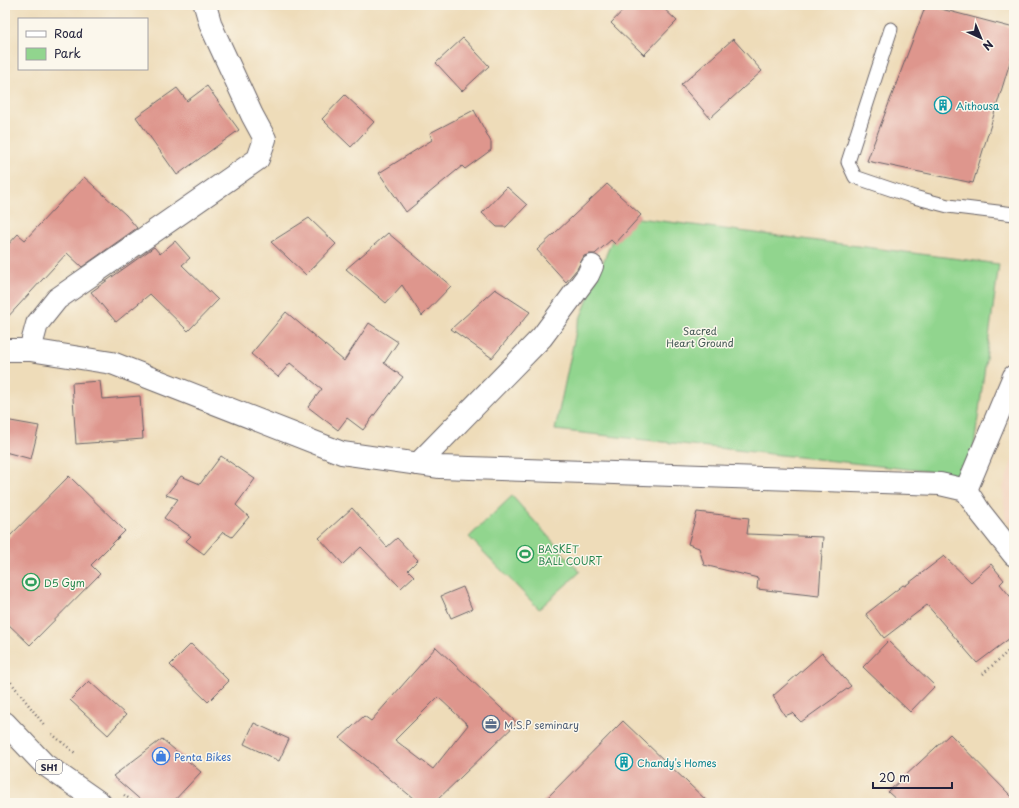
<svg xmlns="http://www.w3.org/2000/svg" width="1019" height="808" font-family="'Playpen Sans',sans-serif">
  <rect width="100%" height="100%" fill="#fbf7ec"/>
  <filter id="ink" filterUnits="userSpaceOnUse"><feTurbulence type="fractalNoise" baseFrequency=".025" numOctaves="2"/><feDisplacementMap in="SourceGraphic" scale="8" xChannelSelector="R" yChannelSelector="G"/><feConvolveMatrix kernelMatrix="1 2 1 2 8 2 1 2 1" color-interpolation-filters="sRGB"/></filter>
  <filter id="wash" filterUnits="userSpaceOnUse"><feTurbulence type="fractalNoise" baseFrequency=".012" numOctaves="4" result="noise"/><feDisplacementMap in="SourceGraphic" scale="16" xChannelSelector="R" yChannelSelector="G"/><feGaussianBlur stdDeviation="0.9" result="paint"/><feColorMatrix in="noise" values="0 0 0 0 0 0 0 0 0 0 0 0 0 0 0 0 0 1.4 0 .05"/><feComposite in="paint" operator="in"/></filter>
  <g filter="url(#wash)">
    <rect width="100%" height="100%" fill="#eedcb9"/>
    <!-- built -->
    <polygon fill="#f3d4bf" points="1014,454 1014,529 1005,519 1003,488"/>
    <!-- green -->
    <g fill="#91d58e" stroke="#5a7c64">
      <polygon points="622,216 999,264 970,476 555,430 577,326"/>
      <polygon points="512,496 580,572 539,609 469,537"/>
    </g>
    <g id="blocks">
      <!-- building -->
      <g fill="#de968d" fill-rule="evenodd">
        <polygon points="628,5 660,5 677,21 644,55 611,23"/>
        <polygon points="926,5 1014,28 1014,49 973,183 867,161"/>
        <polygon points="463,38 489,66 462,91 436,63"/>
        <polygon points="733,39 762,71 710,118 681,85"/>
        <polygon points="207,86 239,130 177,175 136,117 177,88 187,101"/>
        <polygon points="345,95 374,122 351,147 322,119"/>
        <polygon points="474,110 491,142 491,150 465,169 462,166 406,212 379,173 432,140 430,133"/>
        <polygon points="84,177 126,215 137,228 82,267 67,253 5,320 5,248 18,234 25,240"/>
        <polygon points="607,184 641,215 615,244 611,240 595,254 590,254 584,256 577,269 566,282 537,250"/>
        <polygon points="507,187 527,205 506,227 497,227 482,213"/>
        <polygon points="309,218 336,244 306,275 271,242"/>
        <polygon points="388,233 451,286 422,316 402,285 386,303 346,269"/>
        <polygon points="175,241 190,258 182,265 218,300 188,331 150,294 116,322 91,292 154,247 160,254"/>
        <polygon points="495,289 530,312 492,358 451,329"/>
        <polygon points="286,312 344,361 369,323 398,342 384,363 403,377 363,430 347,418 338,430 308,407 322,389 290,363 278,377 251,354"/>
        <polygon points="100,381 102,399 140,396 143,439 76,444 72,383"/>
        <polygon points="5,420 39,426 31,459 5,452"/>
        <polygon points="221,456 255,479 236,505 249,517 232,537 223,532 204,554 186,541 191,536 164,518 178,499 166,495 181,476 200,484"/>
        <polygon points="69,476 125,531 91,565 100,574 30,645 5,621 5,541"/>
        <polygon points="352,508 387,547 397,538 418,560 408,570 414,576 401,588 361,547 343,564 319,538"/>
        <polygon points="697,512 749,518 747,534 823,537 819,596 757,589 758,578 704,565 699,548 688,544"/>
        <polygon points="944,556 971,582 991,564 1004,580 1000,584 1014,601 1014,635 977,663 927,605 884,638 866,614 903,585 905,586"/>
        <polygon points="463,587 472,609 451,618 441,596"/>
        <polygon points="888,641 935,686 910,712 863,667"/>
        <polygon points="191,644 229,681 208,702 170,665"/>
        <path d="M436 647 517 723 434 803H419L340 738 364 716 371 721ZM438 697 468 725 433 769 395 740Z"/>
        <polygon points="822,653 851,686 801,722 792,713 785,716 773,696"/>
        <polygon points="89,681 126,715 108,735 70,700"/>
        <polygon points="623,721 709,803 542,803"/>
        <polygon points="254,723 289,739 279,761 244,744"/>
        <polygon points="950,734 1014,799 1014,803 900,803 888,792"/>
        <polygon points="162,739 201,772 172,803 144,803 113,776"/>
      </g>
    </g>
  </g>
  <g filter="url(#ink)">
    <use href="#blocks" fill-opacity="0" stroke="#696367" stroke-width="1"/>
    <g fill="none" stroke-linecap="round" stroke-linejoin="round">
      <defs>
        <polyline id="service" points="891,29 848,162 855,177 914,197 948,206 1014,214"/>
        <g id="minor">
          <polyline points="30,350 37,324 57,299 258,159 265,139 252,115 211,26 205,5"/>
          <polyline points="418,464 542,337 588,275 592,266"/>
        </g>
        <g id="tertiary">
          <polyline points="5,350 30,350 112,363 342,453 440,467 940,484 966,490 980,512 1014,555"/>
          <polyline points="966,490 1014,376"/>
        </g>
        <polyline id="primary" points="5,723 44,764 100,803"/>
      </defs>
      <!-- service casing -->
      <use href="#service" stroke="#696367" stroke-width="15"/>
      <!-- minor casing -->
      <use href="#minor" stroke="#696367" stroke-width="24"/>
      <!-- tertiary casing -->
      <use href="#tertiary" stroke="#696367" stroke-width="24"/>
      <!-- primary casing -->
      <use href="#primary" stroke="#696367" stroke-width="24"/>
      <!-- path -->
      <g stroke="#696367" stroke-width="2.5" stroke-dasharray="1 3" stroke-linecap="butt">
        <polyline points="983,674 1014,646"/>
        <polyline points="5,677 10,681 45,726"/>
        <polyline points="52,734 75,753"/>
        <polyline points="124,795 135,803"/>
      </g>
      <!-- service -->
      <use href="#service" stroke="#fff" stroke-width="13"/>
      <!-- minor -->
      <use href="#minor" stroke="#fff" stroke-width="22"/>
      <!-- tertiary -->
      <use href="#tertiary" stroke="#fff" stroke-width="22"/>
      <!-- primary -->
      <use href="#primary" stroke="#fff" stroke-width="22"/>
    </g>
  </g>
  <!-- icons -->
  <defs>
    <symbol id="building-ring" viewBox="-11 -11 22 22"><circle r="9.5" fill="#fbf7ec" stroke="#0f9aa8" stroke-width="1.5"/><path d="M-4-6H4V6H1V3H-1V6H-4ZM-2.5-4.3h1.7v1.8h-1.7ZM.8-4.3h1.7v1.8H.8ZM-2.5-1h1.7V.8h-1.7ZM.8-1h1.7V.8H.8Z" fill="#0f9aa8"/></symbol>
    <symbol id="stadium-ring" viewBox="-11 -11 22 22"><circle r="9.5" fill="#fbf7ec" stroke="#2e9e5b" stroke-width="1.5"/><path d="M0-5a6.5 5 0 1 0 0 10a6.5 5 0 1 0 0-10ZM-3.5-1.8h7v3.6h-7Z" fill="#2e9e5b"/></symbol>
    <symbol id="office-ring" viewBox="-11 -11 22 22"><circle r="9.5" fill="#fbf7ec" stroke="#5c6f8a" stroke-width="1.5"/><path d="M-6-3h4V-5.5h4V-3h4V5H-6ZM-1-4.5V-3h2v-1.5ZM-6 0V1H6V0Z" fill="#5c6f8a"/></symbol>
    <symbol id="shop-ring" viewBox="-11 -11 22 22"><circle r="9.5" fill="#fbf7ec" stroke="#3f7fe0" stroke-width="1.5"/><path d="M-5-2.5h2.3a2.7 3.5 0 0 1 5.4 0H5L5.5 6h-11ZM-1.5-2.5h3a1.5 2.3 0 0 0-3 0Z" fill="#3f7fe0"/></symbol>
  </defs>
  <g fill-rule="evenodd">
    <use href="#building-ring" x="933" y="95" width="20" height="20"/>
    <use href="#stadium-ring" x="515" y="544" width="20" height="20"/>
    <use href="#stadium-ring" x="21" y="572" width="20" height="20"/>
    <use href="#office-ring" x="481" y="714" width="20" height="20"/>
    <use href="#shop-ring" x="151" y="746" width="20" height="20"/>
    <use href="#building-ring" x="614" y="752" width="20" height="20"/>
  </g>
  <g text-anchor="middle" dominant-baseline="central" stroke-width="3" stroke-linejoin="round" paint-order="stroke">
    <!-- shield labels -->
    <rect fill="#fbf7ec" stroke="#636270" stroke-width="1" x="36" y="760" width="26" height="14" rx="3"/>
    <g font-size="9" font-weight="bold" fill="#22223b">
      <text x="49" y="767">SH1</text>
    </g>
    <!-- culture labels -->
    <g font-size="10" fill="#0d838f" stroke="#fbf7ec" text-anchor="start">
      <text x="956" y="105">Aithousa</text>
      <text x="637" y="762">Chandy's Homes</text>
    </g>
    <!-- park labels -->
    <g font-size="10" fill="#435854" stroke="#fbf7ec">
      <text x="700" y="330">Sacred<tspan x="700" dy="12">Heart Ground</tspan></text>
    </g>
    <!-- leisure labels -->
    <g font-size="10" fill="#27864d" stroke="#fbf7ec" text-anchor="start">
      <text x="538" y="548">BASKET<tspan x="538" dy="12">BALL COURT</tspan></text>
      <text x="44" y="582">D5 Gym</text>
    </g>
    <!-- service labels -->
    <g font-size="10" fill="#4e5e75" stroke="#fbf7ec" text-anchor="start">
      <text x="504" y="724">M.S.P seminary</text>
    </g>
    <!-- shop labels -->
    <g font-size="10" fill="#366cbe" stroke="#fbf7ec" text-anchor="start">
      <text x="174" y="756">Penta Bikes</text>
    </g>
  </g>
  <!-- margin -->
  <rect width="1019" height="808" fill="none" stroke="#fbf7ec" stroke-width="20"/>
  <!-- legend -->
  <rect x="18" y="18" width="130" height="52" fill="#fbf7ec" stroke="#a4a2a5"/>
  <rect x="26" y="31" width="20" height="6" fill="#ffffff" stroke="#a4a2a5"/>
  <text x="54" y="38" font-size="12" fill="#22223b">Road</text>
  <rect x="26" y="48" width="20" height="12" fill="#91d58e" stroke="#a4a2a5"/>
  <text x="54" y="58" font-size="12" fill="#22223b">Park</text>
  <!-- north arrow -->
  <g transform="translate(981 38) rotate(136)" stroke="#fbf7ec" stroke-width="3" paint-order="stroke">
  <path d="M0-3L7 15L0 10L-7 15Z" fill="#22223b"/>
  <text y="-6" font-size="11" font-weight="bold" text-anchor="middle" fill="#22223b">N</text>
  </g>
  <!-- scale -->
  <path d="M873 782v6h79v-6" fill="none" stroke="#22223b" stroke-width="2"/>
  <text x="879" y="782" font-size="12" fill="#22223b" stroke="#fbf7ec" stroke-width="3" paint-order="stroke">20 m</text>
</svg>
